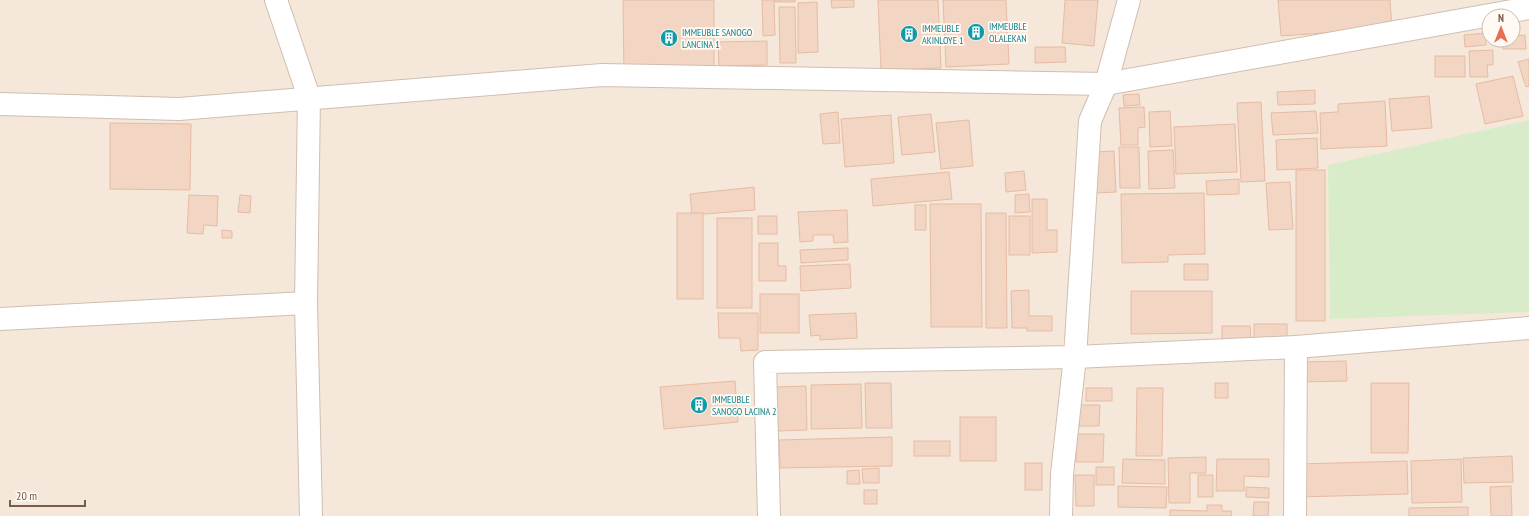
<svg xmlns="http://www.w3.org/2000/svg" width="1529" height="516" font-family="'PT Sans Narrow',sans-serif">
  <rect width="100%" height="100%" fill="#fdf6ec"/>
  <!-- residential -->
  <path fill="#f5e8da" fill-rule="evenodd" d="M0 0H1529V516H0ZM1489 16H1513V40H1489Z"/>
  <!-- green -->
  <polygon fill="#d8ecc9" points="1529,120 1529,312 1330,319 1328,165"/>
  <!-- building -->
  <g fill="#f3d5c3" stroke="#e6bba3">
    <polygon points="623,0 714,0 714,75 624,75"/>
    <polygon points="762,0 774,0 775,35 763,36"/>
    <rect x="775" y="0" width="20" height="2"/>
    <polygon points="831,0 854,0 854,7 832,8"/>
    <polygon points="878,0 938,0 941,68 881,70"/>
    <polygon points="943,0 1006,0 1009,64 946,67"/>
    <polygon points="1065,0 1098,0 1094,46 1062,43"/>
    <polygon points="1278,0 1390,0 1392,28 1281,36"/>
    <polygon points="817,2 818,52 798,53 798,3"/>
    <polygon points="779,7 795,7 796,63 780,63"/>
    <polygon points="1486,33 1486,45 1465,47 1464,35"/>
    <polygon points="1525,35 1526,49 1503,49 1502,40 1513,40 1513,36"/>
    <polygon points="767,41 767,65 719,66 718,42"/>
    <polygon points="1035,47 1065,47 1066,62 1035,63"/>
    <polygon points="1493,50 1493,65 1487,65 1488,77 1470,77 1469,51"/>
    <rect x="1435" y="56" width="30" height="21"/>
    <polygon points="1529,59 1529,86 1526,87 1518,62"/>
    <polygon points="1513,76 1523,116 1485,124 1476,84"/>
    <polygon points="1315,90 1315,104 1278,105 1277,92"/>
    <polygon points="1139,94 1140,105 1124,106 1123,95"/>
    <polygon points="1429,96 1432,128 1392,131 1389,99"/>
    <polygon points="1385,101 1387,146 1321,149 1320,113 1338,112 1338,104"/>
    <polygon points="1261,102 1265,181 1241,182 1237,103"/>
    <polygon points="1144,107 1145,127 1138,128 1138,145 1121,145 1119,108"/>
    <polygon points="1170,111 1172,146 1150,147 1149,112"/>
    <polygon points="1316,111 1318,133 1273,135 1271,113"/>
    <polygon points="838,112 840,143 823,144 820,114"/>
    <polygon points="931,114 935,152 902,155 898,117"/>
    <polygon points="891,115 894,163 845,167 841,119"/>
    <polygon points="969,120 973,166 941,169 936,123"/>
    <polygon points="110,123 191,124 190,190 110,189"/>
    <polygon points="1235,124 1237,172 1176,174 1174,127"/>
    <polygon points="1317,138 1318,168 1277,170 1276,140"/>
    <polygon points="1119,147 1139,147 1140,188 1120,188"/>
    <polygon points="1173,150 1175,188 1149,189 1148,151"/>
    <polygon points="1114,151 1116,192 1096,193 1094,152"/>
    <rect x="1296" y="170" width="29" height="151"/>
    <polygon points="1024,171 1026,190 1006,192 1005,173"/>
    <polygon points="949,172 952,199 873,206 871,179"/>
    <polygon points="1239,179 1239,194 1207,195 1206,181"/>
    <polygon points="1290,182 1293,229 1269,230 1266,183"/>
    <polygon points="754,187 755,210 692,215 690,194"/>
    <polygon points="1204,193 1205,254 1168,255 1168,262 1122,263 1121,194"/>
    <polygon points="1029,194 1030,212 1015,213 1015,195"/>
    <polygon points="189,195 218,196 217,226 204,225 203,234 187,233"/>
    <polygon points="240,195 251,196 250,213 238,212"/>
    <polygon points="1032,199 1047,199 1047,230 1057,230 1057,252 1032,253"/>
    <polygon points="930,204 981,204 982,327 931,327"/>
    <rect x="915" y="205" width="11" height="25"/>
    <polygon points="847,210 848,242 834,243 833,235 813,235 813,241 800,242 798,212"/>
    <rect x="677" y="213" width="26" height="86"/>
    <polygon points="986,213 1006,213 1007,328 986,328"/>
    <rect x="758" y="216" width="19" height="18"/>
    <rect x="1009" y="216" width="21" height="39"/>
    <rect x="717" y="218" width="35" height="90"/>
    <polygon points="222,230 232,231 232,238 222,238"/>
    <polygon points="759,243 778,243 778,266 786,266 786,281 759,281"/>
    <polygon points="848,248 848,260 801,263 800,250"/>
    <polygon points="850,264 851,288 801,291 800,266"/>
    <rect x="1184" y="264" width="24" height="16"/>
    <polygon points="1029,290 1029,316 1052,316 1052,331 1027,331 1027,328 1012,328 1011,291"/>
    <polygon points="1131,291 1212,291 1212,333 1131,334"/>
    <rect x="760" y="294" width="39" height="39"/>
    <polygon points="718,313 758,313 758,350 741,351 740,338 719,338"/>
    <polygon points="856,313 857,338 820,340 820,335 811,336 809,315"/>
    <rect x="1254" y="324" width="33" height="14"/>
    <polygon points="1222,326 1250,326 1251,342 1222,342"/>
    <polygon points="1346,361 1347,381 1302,382 1301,362"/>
    <polygon points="735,381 738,422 664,429 660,387"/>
    <polygon points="865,383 891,383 892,428 866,428"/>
    <rect x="1215" y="383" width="13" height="15"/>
    <polygon points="1371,383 1409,383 1408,453 1371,453"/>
    <polygon points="861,384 862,428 811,429 811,385"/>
    <polygon points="806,386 807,430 778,431 776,387"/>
    <rect x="1086" y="388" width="26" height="13"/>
    <polygon points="1137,388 1163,388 1162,456 1136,456"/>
    <polygon points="1080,405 1100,405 1099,426 1079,426"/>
    <rect x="960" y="417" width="36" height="44"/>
    <polygon points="1076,434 1104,434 1103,462 1076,462"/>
    <polygon points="892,437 892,466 780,468 779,440"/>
    <rect x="914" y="441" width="36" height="15"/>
    <polygon points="1512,456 1513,482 1464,483 1463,458"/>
    <polygon points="1206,457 1206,473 1190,473 1190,503 1169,503 1168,458"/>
    <polygon points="1123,459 1165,460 1165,484 1122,483"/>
    <polygon points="1217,459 1269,459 1269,477 1244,476 1244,491 1216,491"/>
    <polygon points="1461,459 1462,502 1412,503 1411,461"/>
    <polygon points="1407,461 1408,494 1299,497 1298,464"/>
    <rect x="1025" y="463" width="17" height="27"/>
    <rect x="1096" y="467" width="18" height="18"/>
    <polygon points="879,468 879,483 863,483 862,469"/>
    <polygon points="859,470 860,484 847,484 847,471"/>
    <polygon points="1075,475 1094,475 1094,506 1076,506"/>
    <rect x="1198" y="475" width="15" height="22"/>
    <polygon points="1118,486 1167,487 1166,508 1118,507"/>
    <polygon points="1511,486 1512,516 1491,516 1490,487"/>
    <polygon points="1246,487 1269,488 1269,498 1246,497"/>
    <rect x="864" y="490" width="13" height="14"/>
    <polygon points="1254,502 1269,502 1268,516 1253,516"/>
    <polygon points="1207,505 1222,505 1222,511 1232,511 1231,516 1170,516 1170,510 1207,511"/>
    <polygon points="1468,507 1468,516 1409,516 1409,508"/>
  </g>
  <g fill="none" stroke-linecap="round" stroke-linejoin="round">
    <defs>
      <g id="minor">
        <polyline points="276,0 309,97 306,303 311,516"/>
        <polyline points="0,104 179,109 602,75 1106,84 1529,8"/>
        <polyline points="0,319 306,303"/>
        <polyline points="769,516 765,362 1075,357 1296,347 1529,328"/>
        <polyline points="1061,516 1062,474 1075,357 1090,121 1106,84 1129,0"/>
        <polyline points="1295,516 1296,347"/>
      </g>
    </defs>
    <!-- minor casing -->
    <use href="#minor" stroke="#d1beb0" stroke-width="24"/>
    <!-- minor -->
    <use href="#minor" stroke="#fff" stroke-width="22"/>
  </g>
  <!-- icons -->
  <defs>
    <symbol id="building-disc" viewBox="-11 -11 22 22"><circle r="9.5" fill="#0f9aa8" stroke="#fffaf3"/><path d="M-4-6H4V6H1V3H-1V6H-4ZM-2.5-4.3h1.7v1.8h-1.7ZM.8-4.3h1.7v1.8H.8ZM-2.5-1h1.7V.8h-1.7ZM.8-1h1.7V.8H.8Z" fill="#fff"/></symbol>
  </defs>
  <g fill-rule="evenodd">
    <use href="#building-disc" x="966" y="22" width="20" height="20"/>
    <use href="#building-disc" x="899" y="24" width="20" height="20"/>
    <use href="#building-disc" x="659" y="28" width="20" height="20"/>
    <use href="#building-disc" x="689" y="395" width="20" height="20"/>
  </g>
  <g text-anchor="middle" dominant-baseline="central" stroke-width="3.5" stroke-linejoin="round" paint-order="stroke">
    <!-- culture labels -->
    <g font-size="10" fill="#0d838f" stroke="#fffaf3" text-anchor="start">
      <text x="989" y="26">IMMEUBLE<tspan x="989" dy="12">OLALEKAN</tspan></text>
      <text x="922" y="28">IMMEUBLE<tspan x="922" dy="12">AKINLOYE 1</tspan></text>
      <text x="682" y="32">IMMEUBLE SANOGO<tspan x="682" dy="12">LANCINA 1</tspan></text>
      <text x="712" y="399">IMMEUBLE<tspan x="712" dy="12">SANOGO LACINA 2</tspan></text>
    </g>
  </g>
  <!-- north arrow -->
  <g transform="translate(1501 28)"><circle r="19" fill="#fffaf3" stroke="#cabbb1"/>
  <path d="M0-3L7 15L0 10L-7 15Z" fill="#e76f51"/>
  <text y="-6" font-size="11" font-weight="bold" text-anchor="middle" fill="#7a5c4d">N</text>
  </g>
  <!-- scale -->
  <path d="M10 500v6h75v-6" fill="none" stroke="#7a5c4d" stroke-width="2"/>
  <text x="16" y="500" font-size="12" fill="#7a5c4d" stroke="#fffaf3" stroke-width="3" paint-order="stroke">20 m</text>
</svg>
